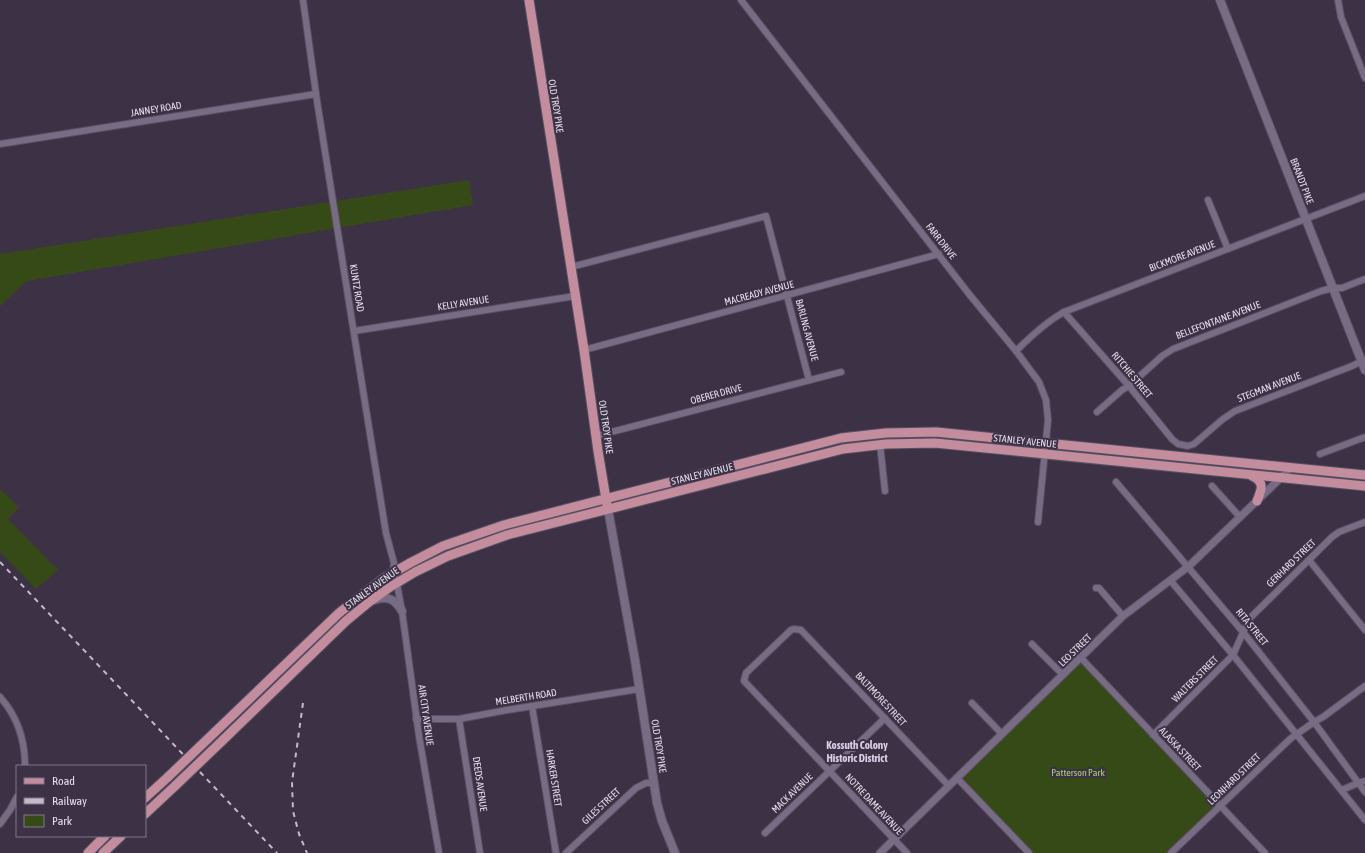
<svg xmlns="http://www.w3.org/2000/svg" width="1365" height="853" font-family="'Asap Condensed',sans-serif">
  <rect width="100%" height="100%" fill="#3d3146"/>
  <!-- green -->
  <g fill="#364a18">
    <polygon points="469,180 473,205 27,281 0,306 0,254"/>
    <polygon points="0,489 19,507 8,519 58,570 36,589 0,552"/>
    <polygon points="1081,658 1220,806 1171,853 1029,853 957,778"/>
  </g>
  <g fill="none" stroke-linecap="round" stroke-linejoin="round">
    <defs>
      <g id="minor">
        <polyline points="303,0 317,101 366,409 386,533 394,563 393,573 396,579 402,611 419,736 439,853"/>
        <polyline points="741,0 969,294 1016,351 1039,382 1046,400 1048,420 1038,522"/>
        <polyline points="1338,0 1341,17 1365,78"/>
        <polyline points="0,144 316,94"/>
        <polyline points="1208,200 1228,249"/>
        <polyline points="571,267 766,216 809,380"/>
        <polyline points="1064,312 1129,386 1172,439 1178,444 1188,446 1194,444 1223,419 1235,411 1352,366 1364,360"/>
        <polyline points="354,331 575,296"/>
        <polyline points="584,350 939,254"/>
        <path d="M1016 351C1031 336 1046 322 1064 312L1365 196"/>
        <polyline points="1097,412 1122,390 1129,386 1162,356 1173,349 1321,291 1333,288 1342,288 1365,279"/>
        <polyline points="596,436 841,372"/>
        <polyline points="880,444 885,491"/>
        <polyline points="1320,454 1365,437"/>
        <polyline points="1116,482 1243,632 1314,722 1365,792"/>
        <polyline points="1212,486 1240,517"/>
        <polyline points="1309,560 1365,630"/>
        <polyline points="1170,580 1233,655 1365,820"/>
        <polyline points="1096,588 1099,588 1123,616"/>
        <polyline points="1032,644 1063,675"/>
        <polyline points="1081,658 1265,853"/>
        <path d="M0 697C17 716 25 741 25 766"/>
        <polyline points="972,703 1002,734"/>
        <polyline points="532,706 556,853"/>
        <polyline points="416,719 459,719 507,710 639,689"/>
        <polyline points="459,719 480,853"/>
        <polyline points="1153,735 1233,655 1249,619 1332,537 1339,532 1365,522"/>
        <polyline points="957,778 1029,853"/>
        <polyline points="1342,790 1358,783 1365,781"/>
        <polyline points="0,824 10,810 17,797"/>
        <polyline points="765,833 885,718"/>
        <polyline points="566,853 636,788 646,783 654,783"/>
        <polyline points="907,853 744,681 746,673 791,630 794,629 801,630 949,786"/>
        <polyline points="1171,853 1290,739 1314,722 1323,717 1365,686"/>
      </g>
      <polyline id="tertiary" points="880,853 1123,616 1189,566 1291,468"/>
      <g id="secondary">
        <polyline points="1220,0 1365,370"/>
        <polyline points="608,509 635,660 657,803 662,821 675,853"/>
        <path d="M374 600C387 595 395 599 402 611"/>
      </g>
      <g id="primary">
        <polyline points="529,0 584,350 598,451 607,505"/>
        <path d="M1252 476C1265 482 1262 489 1257 501"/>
        <polyline points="215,732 339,613 363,594 384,578 410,563 443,546 504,525 841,438 886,433 936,432 1365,475"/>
        <polyline points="223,740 346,621 369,602 390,587 415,572 448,556 507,535 843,449 886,444 935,443 1365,486"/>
        <polyline points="145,798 168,777"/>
        <polyline points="145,814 176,785"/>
        <polyline points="88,853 105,836"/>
        <polyline points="103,853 121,836"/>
      </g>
    </defs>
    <!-- minor casing -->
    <use href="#minor" stroke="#594f62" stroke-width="8"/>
    <!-- tertiary casing -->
    <use href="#tertiary" stroke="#594f62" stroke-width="9"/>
    <!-- secondary casing -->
    <use href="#secondary" stroke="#594f62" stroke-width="10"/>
    <!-- primary casing -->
    <use href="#primary" stroke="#594f62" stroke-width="11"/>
    <!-- minor -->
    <use href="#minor" stroke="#786b84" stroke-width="6"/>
    <!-- tertiary -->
    <use href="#tertiary" stroke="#786b84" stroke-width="7"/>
    <!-- secondary -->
    <use href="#secondary" stroke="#786b84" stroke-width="8"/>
    <!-- primary -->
    <use href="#primary" stroke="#c38d9e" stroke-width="9"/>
    <!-- rail -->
    <g stroke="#c2baca" stroke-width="2" stroke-dasharray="5 5" stroke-linecap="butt">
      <polyline points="0,562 277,853"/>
      <polyline points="303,703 292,782 293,811 299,834 307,853"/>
    </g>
    <defs>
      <g id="primary-bridge">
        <polyline points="168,777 215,732"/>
        <polyline points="176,785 223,740"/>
      </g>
    </defs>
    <!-- primary-bridge casing -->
    <use href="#primary-bridge" stroke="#594f62" stroke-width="11" stroke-linecap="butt"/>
    <!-- primary-bridge -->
    <use href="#primary-bridge" stroke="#c38d9e" stroke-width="9"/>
  </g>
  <g text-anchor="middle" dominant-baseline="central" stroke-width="4" stroke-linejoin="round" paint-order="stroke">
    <!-- street labels -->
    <g font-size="10" fill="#e5deec" stroke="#3d3146">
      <text transform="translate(556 106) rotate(81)">OLD TROY PIKE</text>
      <text transform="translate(156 109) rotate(-9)">JANNEY ROAD</text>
      <text transform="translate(1302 181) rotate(69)">BRANDT PIKE</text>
      <text transform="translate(941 241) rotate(52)">FARR DRIVE</text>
      <text transform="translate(1182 256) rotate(-21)">BICKMORE AVENUE</text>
      <text transform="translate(357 288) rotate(81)">KUNTZ ROAD</text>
      <text transform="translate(759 293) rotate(-15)">MACREADY AVENUE</text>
      <text transform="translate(463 303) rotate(-9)">KELLY AVENUE</text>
      <text transform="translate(1218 320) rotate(-21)">BELLEFONTAINE AVENUE</text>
      <text transform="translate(807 330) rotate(75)">BARLING AVENUE</text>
      <text transform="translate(1132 375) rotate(50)">RITCHIE STREET</text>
      <text transform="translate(1269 387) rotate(-21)">STEGMAN AVENUE</text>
      <text transform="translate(716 394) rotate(-15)">OBERER DRIVE</text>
      <text transform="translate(606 427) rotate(82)">OLD TROY PIKE</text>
      <text transform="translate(1025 441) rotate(6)">STANLEY AVENUE</text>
      <text transform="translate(702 474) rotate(-14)">STANLEY AVENUE</text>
      <text transform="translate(1291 563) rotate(-44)">GERHARD STREET</text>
      <text transform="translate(372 588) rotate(-36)">STANLEY AVENUE</text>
      <text transform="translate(1252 627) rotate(51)">RITA STREET</text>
      <text transform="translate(1075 650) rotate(-44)">LEO STREET</text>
      <text transform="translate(1195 679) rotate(-45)">WALTERS STREET</text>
      <text transform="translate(526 697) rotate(-9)">MELBERTH ROAD</text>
      <text transform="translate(881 699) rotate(47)">BALTIMORE STREET</text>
      <text transform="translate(426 715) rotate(82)">AIR CITY AVENUE</text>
      <text transform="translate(659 746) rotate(81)">OLD TROY PIKE</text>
      <text transform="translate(1180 749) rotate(47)">ALASKA STREET</text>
      <text transform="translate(554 778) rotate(81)">HARKER STREET</text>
      <text transform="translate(1234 779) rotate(-44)">LEONHARD STREET</text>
      <text transform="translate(480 784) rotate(82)">DEEDS AVENUE</text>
      <text transform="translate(792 793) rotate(-44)">MACK AVENUE</text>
      <text transform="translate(874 804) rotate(47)">NOTRE DAME AVENUE</text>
      <text transform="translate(601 806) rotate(-43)">GILES STREET</text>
    </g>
    <!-- park labels -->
    <g font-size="10" fill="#abd573" stroke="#3d3146">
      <text x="1078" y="772">Patterson Park</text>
    </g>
    <!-- neighbourhood labels -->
    <g font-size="11" font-weight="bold" fill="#dbcce8" stroke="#3d3146">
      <text x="857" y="745">Kossuth Colony<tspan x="857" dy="13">Historic District</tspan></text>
    </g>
  </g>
  <!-- legend -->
  <rect x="16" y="765" width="130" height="72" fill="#3d3146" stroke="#807688"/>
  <rect x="24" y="778" width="20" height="6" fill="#c38d9e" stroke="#807688"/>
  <text x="52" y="785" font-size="12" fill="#e5deec">Road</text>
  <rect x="24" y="798" width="20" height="6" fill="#c2baca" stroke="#807688"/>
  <text x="52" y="805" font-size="12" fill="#e5deec">Railway</text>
  <rect x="24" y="815" width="20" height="12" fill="#364a18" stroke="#807688"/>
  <text x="52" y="825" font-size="12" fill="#e5deec">Park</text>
</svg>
